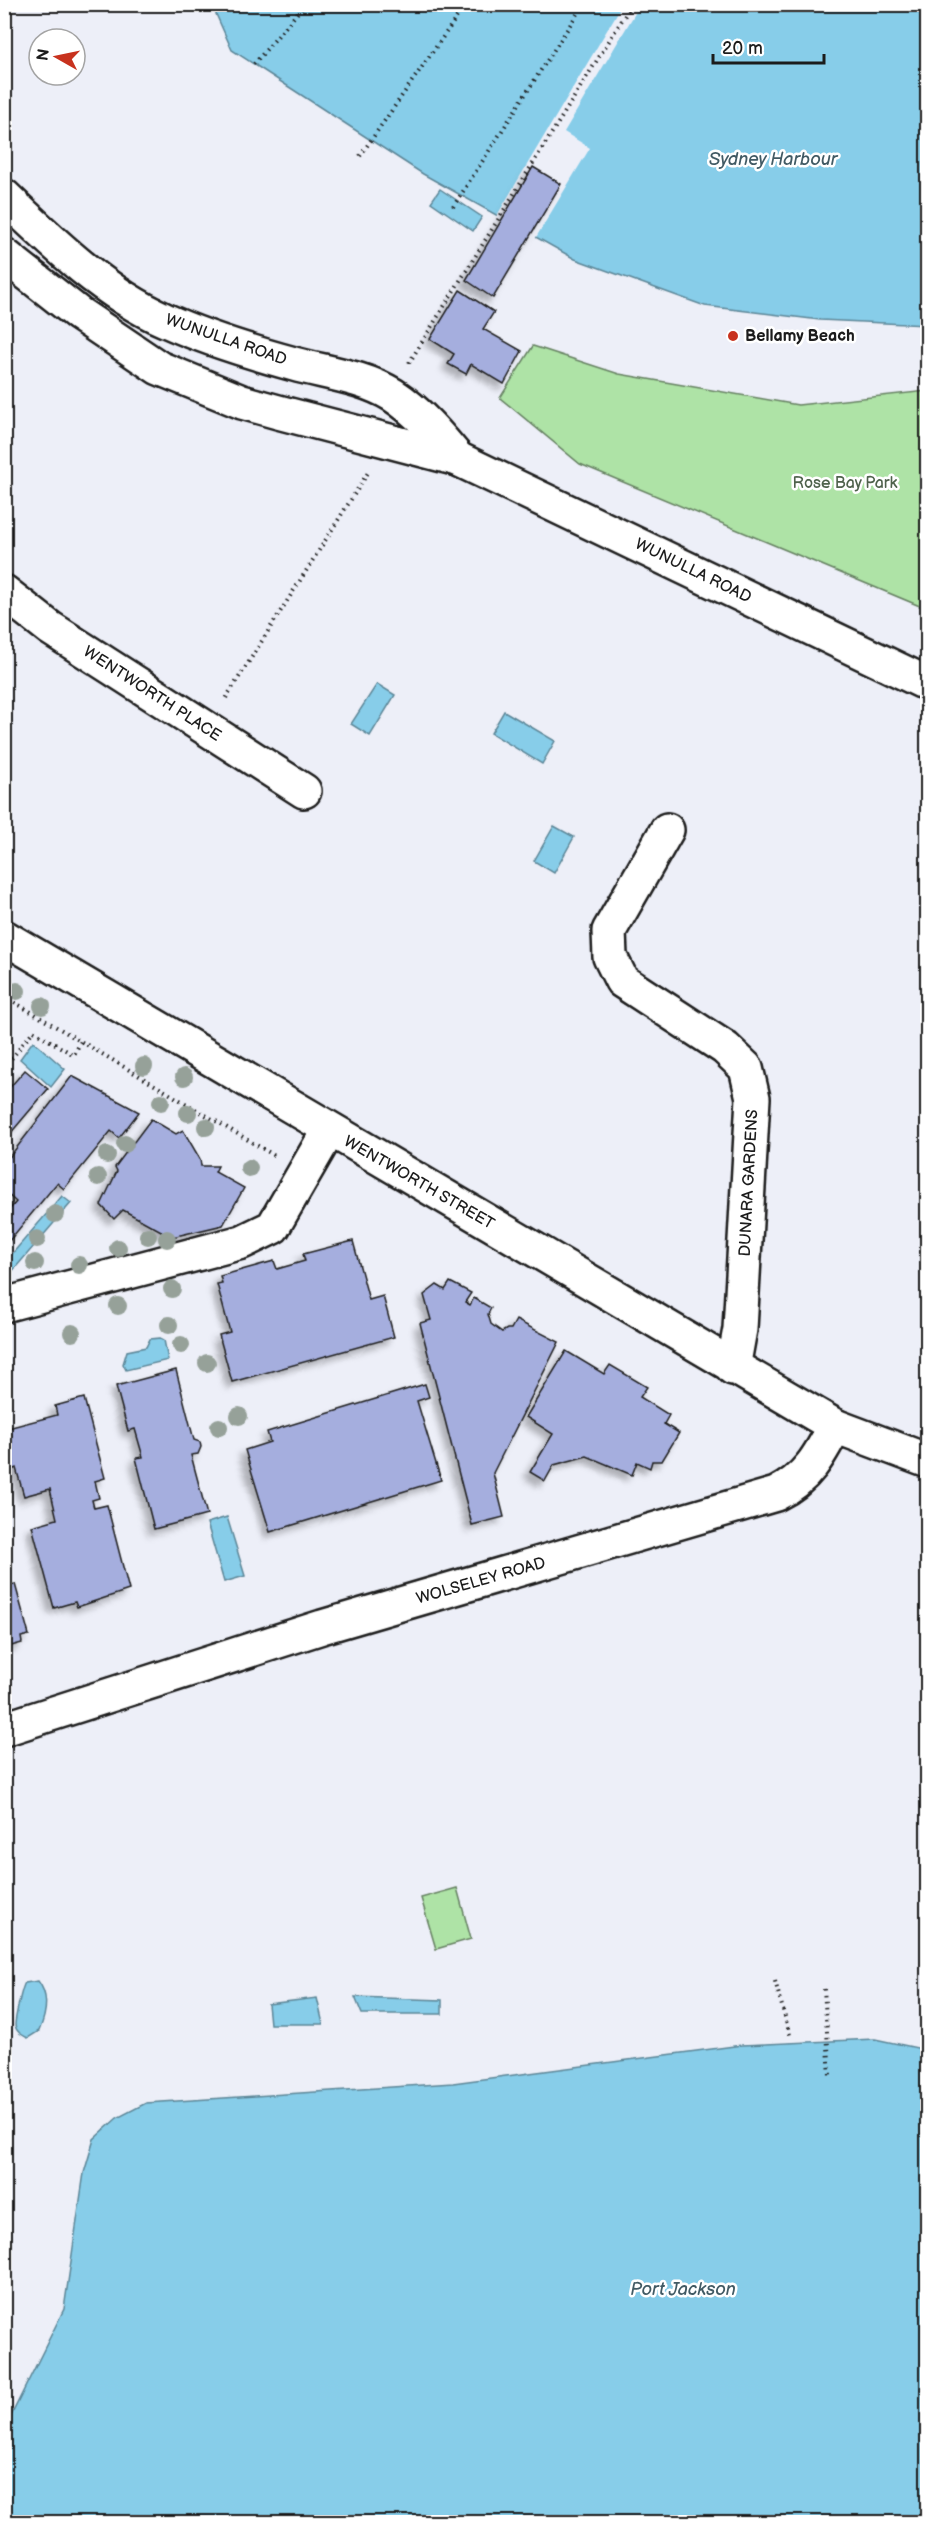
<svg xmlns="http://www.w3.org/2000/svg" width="932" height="2527" font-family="'Balsamiq Sans',sans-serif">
  <defs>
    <filter id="shadow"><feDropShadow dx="-5.5" dy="5.5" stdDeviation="3" flood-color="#0004"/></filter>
  </defs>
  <rect width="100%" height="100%" fill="#edeff8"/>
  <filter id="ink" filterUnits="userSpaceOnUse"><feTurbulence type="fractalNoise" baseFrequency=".0167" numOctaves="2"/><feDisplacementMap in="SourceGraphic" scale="12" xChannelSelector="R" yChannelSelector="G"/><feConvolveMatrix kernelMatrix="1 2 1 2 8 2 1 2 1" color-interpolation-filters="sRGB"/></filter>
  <g filter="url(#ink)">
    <!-- green -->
    <g fill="#aee3a6" stroke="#658061" stroke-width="1.5">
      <polygon points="533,346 619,374 798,405 927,391 927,609 580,464 500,398"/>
      <polygon points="457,1888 471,1939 436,1949 421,1898"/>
    </g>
    <!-- water -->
    <g fill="#87cde9" stroke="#5c8697" stroke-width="1.5">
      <polygon points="212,5 927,5 927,325 820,320 705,306 575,259 423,174 232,50"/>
      <polygon points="440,189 482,217 473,231 431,202"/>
      <polygon points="377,684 395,695 370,736 351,724"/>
      <polygon points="504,711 555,741 542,764 491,733"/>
      <polygon points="554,826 574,837 554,873 534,861"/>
      <polygon points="33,1041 65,1069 51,1087 20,1059"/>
      <polygon points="62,1196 71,1203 10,1274 5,1269 5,1262"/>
      <polygon points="160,1338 164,1340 168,1360 126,1370 123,1364 127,1351 146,1347 150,1339"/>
      <polygon points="227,1517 245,1576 224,1582 207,1523"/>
      <path d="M38 1981C50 1996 46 2015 39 2031L28 2038C22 2035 16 2032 15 2025 15 2019 22 1986 25 1983Z"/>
      <polygon points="355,1997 442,2000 442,2014 362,2014"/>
      <polygon points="317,1998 323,2024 270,2024 268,2004"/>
      <polygon points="875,2039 927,2050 927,2522 5,2522 5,2428 64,2309 84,2173 94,2139 117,2118 146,2103 453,2083 742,2045"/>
    </g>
    <!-- pier -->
    <polygon fill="#edeff8" points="622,5 640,5 564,132 590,148 535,239 530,236 533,168 502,220 496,217"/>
    <!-- building -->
    <g fill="#a5aede" stroke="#1c1c1c" stroke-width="1.5" filter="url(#shadow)">
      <polygon points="533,167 561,184 493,298 466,280"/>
      <polygon points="460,290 494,312 483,329 522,351 504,384 471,364 466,374 448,364 454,354 430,339"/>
      <polygon points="25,1070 48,1089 4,1141 4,1094"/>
      <polygon points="72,1076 139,1112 119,1138 111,1131 64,1189 57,1183 4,1247 4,1216 16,1202 4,1191 4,1164"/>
      <polygon points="151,1119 176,1134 183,1130 200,1159 201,1166 218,1166 215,1172 244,1188 223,1225 172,1237 123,1210 114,1219 101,1205 117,1171 115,1167"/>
      <polygon points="353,1241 369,1300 383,1296 394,1337 232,1382 219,1335 230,1332 217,1284 222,1283 220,1276 274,1261 277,1269 305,1261 303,1254"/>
      <polygon points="450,1282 471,1293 465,1302 470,1305 474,1298 491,1308 488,1314 491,1324 502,1332 507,1329 511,1329 516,1320 559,1342 493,1473 504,1517 472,1525 420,1323 431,1320 424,1295 437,1285 445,1290"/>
      <polygon points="566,1351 604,1374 610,1365 647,1387 640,1397 669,1415 664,1424 679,1433 662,1461 652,1461 650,1468 637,1462 632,1475 587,1456 554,1465 545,1481 530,1472 553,1434 526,1417"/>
      <polygon points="176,1370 194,1440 200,1442 201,1447 198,1454 191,1455 207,1515 154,1529 136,1458 143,1457 135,1429 128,1431 116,1386"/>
      <polygon points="425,1384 429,1397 417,1401 441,1480 270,1532 245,1450 270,1442 267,1432"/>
      <polygon points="84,1398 105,1478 95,1481 99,1498 92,1500 94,1508 107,1505 129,1590 77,1607 75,1602 54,1608 32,1526 57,1519 50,1489 24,1496 16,1468 12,1470 4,1429 57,1415 55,1406"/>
      <polygon points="15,1584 29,1635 21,1637 22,1643 4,1648 4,1586"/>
    </g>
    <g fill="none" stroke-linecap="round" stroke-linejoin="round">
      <defs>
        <g id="minor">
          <path d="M4 196C52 242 104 293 165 320 207 339 250 352 294 364 327 373 364 377 393 395 419 412 438 435 458 459"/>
          <polyline points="4,255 79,314 159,368 242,402 278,412 458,459 928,684"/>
          <polyline points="4,592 50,628 304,791"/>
          <polyline points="667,830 609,931 610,957 622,981 725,1048 746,1068 753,1098 740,1329 733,1368"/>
          <polyline points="4,937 835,1426"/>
          <polyline points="4,1305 242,1242 273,1227 329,1130"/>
          <path d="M4 1729 322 1627 776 1494C807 1479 820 1455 835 1426L928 1461"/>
        </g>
      </defs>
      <!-- minor casing -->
      <use href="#minor" stroke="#1c1c1c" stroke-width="38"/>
      <!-- path -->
      <g stroke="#1c1c1c" stroke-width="4" stroke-dasharray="1.5 4.5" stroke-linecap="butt">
        <polyline points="254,64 305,4"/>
        <polyline points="360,156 466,4"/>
        <polyline points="453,207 577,14"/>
        <polyline points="409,363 632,4"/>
        <polyline points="226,698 369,471"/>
        <polyline points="4,996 275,1156"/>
        <polyline points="4,1068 33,1031 74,1055 81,1041"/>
        <polyline points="775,1981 790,2035"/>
        <polyline points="824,1989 830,2075"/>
      </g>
      <!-- minor -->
      <use href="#minor" stroke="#fff" stroke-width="33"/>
    </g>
    <!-- trees -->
    <g fill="#96a199">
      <circle cx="17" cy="991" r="9"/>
      <circle cx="42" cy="1006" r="9"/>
      <circle cx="144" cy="1066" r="9"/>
      <circle cx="184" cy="1077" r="9"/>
      <circle cx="161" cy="1102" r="9"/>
      <circle cx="188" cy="1113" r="9"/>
      <circle cx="206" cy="1127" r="9"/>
      <circle cx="125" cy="1144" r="9"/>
      <circle cx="107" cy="1155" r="9"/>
      <circle cx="249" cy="1168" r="9"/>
      <circle cx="98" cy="1177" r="9"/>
      <circle cx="55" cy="1214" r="9"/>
      <circle cx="148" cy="1236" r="9"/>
      <circle cx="37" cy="1239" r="9"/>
      <circle cx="167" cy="1239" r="9"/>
      <circle cx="118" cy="1248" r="9"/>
      <circle cx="35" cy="1263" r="9"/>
      <circle cx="79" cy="1265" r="9"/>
      <circle cx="172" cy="1289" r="9"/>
      <circle cx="118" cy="1306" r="9"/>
      <circle cx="169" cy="1325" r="9"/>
      <circle cx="72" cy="1333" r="9"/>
      <circle cx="181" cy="1345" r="9"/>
      <circle cx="207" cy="1363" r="9"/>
      <circle cx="239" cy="1416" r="9"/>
      <circle cx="219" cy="1427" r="9"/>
    </g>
  </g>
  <!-- markers -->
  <circle fill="#c8321e" stroke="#fff" stroke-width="2" cx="733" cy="336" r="6"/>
  <g text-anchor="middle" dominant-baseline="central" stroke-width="5" stroke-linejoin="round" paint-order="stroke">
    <!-- poi labels -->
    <g font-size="16" font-weight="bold" fill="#1c1c1c" stroke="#fff" text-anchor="start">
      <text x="745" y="336">Bellamy Beach</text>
    </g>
    <!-- street labels -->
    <g font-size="16" fill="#1c1c1c" stroke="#fff">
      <text transform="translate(226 340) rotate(19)">WUNULLA ROAD</text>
      <text transform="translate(693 571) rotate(26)">WUNULLA ROAD</text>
      <text transform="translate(152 694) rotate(33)">WENTWORTH PLACE</text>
      <text transform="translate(419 1183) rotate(30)">WENTWORTH STREET</text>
      <text transform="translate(749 1183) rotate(-87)">DUNARA GARDENS</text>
      <text transform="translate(481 1581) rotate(-16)">WOLSELEY ROAD</text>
    </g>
    <!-- park labels -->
    <g font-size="16" fill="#4f624c" stroke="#fff">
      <text x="845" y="483">Rose Bay Park</text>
    </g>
    <!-- water labels -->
    <g font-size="18" font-style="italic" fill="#415a64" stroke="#fff">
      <text x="773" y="159">Sydney Harbour</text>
      <text x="683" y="2289">Port Jackson</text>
    </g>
  </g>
  <!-- margin -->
  <rect width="932" height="2527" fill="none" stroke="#fff" stroke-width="24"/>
  <rect x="12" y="12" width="908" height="2503" fill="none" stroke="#1c1c1c" stroke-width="2" filter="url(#ink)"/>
  <!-- north arrow -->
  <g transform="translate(57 57) rotate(279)"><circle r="28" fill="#ffffff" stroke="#a4a4a4" stroke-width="1.5"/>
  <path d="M0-4.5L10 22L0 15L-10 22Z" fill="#c8321e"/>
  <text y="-9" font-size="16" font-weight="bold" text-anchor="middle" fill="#1c1c1c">N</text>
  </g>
  <!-- scale -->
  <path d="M713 54v9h111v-9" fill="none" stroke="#1c1c1c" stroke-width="3"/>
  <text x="722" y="54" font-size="18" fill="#1c1c1c" stroke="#ffffff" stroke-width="4.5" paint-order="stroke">20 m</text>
</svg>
